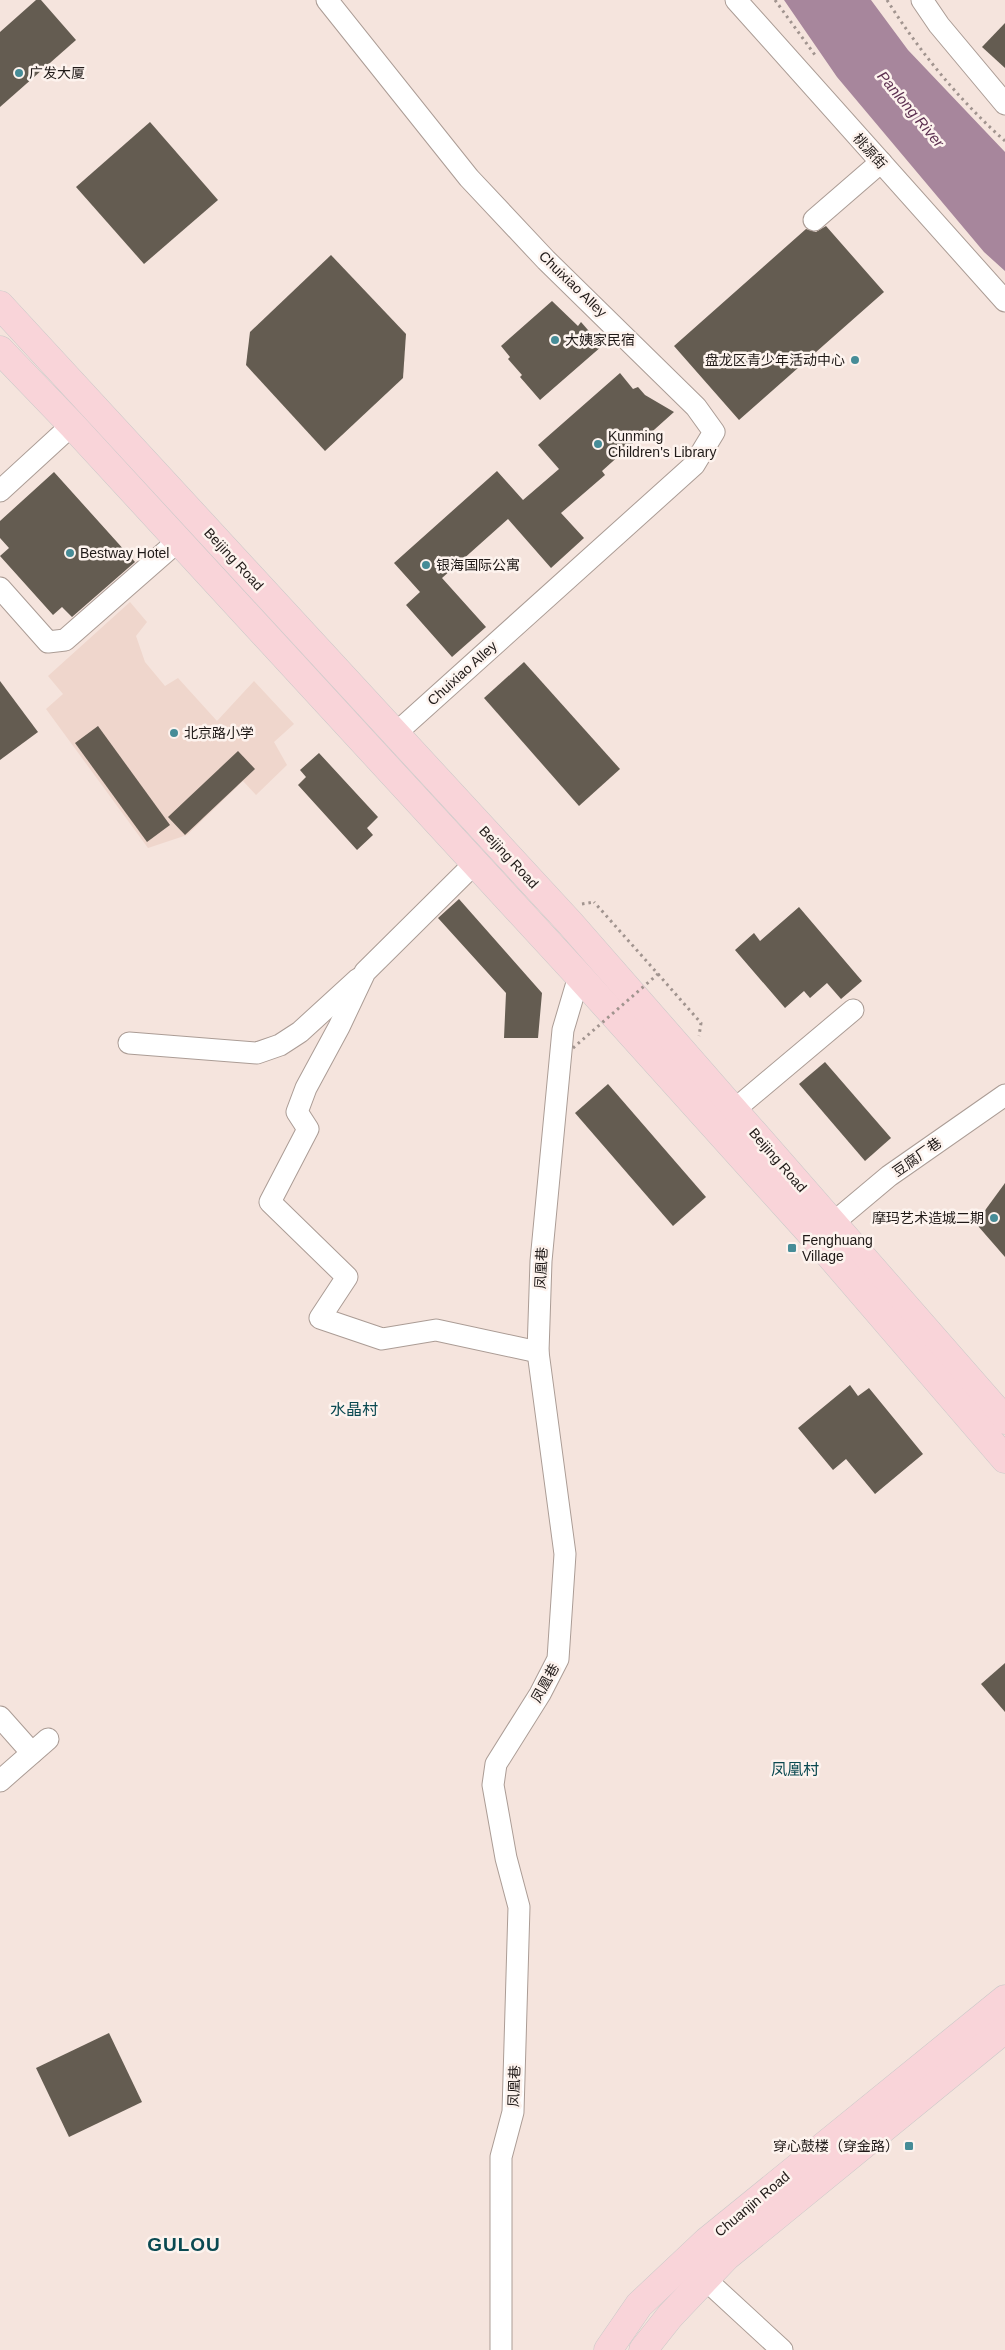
<svg xmlns="http://www.w3.org/2000/svg" width="1005" height="2350" font-family="Helvetica,'Noto Sans SC',sans-serif">
  <rect width="100%" height="100%" fill="#f5e4dd"/>
  <!-- built -->
  <polygon fill="#efd6cc" points="130,602 147,622 136,636 145,662 165,686 178,678 217,721 254,681 294,724 274,742 287,765 256,795 243,781 187,835 148,848 46,709 63,694 48,676"/>
  <!-- water -->
  <polygon fill="#a7869c" points="784,0 871,0 908,50 1005,152 1005,271 984,252 837,77"/>
  <!-- building -->
  <g fill="#645c51">
    <polygon points="36,0 41,0 76,40 0,107 0,32"/>
    <polygon points="1005,23 1005,68 982,47"/>
    <polygon points="150,122 218,200 144,264 76,187"/>
    <polygon points="826,226 884,292 739,420 674,346 806,229 816,232"/>
    <polygon points="331,255 406,334 403,378 325,451 246,365 250,332"/>
    <polygon points="552,301 578,326 581,322 602,346 540,400 520,377 522,375 508,359 510,357 501,346"/>
    <polygon points="620,373 633,389 638,387 645,395 674,412 645,438 642,435 602,471 605,475 561,513 584,538 551,568 508,519 442,578 486,627 452,657 406,605 420,592 394,563 497,471 523,500 559,469 538,445"/>
    <polygon points="54,472 135,562 72,617 62,607 53,615 0,556 9,548 0,538 0,521"/>
    <polygon points="524,662 620,769 579,806 484,698"/>
    <polygon points="0,681 38,732 0,760"/>
    <polygon points="98,726 170,825 147,842 75,743"/>
    <polygon points="238,751 255,769 185,835 168,817"/>
    <polygon points="319,753 378,817 367,828 373,835 357,850 298,785 306,777 300,770"/>
    <polygon points="459,899 542,993 538,1038 504,1038 506,993 438,918"/>
    <polygon points="799,907 862,981 841,999 827,983 810,998 804,991 785,1008 735,950 754,933 760,941"/>
    <polygon points="825,1062 891,1138 865,1161 799,1084"/>
    <polygon points="608,1084 706,1197 673,1226 575,1113"/>
    <polygon points="1005,1183 1005,1257 978,1226 986,1209"/>
    <polygon points="850,1385 858,1396 869,1388 923,1454 875,1494 846,1459 833,1470 798,1428"/>
    <polygon points="1005,1663 1005,1712 981,1684"/>
    <polygon points="109,2033 142,2102 69,2137 36,2068"/>
  </g>
  <g fill="none" stroke-linecap="round" stroke-linejoin="round">
    <defs>
      <g id="minor">
        <polyline points="327,0 469,178 546,260 696,407 714,432 694,465 395,734"/>
        <polyline points="736,0 1005,301"/>
        <polyline points="922,0 939,25 1005,104"/>
        <polyline points="814,220 881,162"/>
        <polyline points="0,491 72,425"/>
        <polyline points="0,588 48,642 65,640 178,541"/>
        <polyline points="474,864 365,972 339,1027 306,1088 297,1112 308,1129 270,1202 347,1277 320,1318 382,1339 436,1330 538,1352"/>
        <polyline points="129,1043 257,1053 280,1045 300,1032 358,979"/>
        <polyline points="734,1110 853,1010"/>
        <polyline points="833,1223 889,1176 1005,1095"/>
        <polyline points="0,1717 32,1753"/>
        <polyline points="0,1781 48,1739"/>
        <polyline points="705,2279 782,2350"/>
        <polyline points="501,2350 501,2157 513,2112 519,1907 506,1858 493,1785 496,1764 540,1694 558,1659 565,1554 538,1352 541,1261 563,1030 579,976"/>
      </g>
      <g id="major">
        <polyline points="0,305 570,923 1005,1420"/>
        <polyline points="0,350 72,425 579,976 814,1237 1005,1459"/>
        <polyline points="608,2350 639,2305 707,2241 1005,1999"/>
        <polyline points="643,2350 670,2316 726,2257 1005,2029"/>
      </g>
    </defs>
    <!-- minor casing -->
    <use href="#minor" stroke="#ab9c95" stroke-width="23"/>
    <!-- major casing -->
    <use href="#major" stroke="#c9c8c8" stroke-width="29"/>
    <!-- path -->
    <g stroke="#a1948f" stroke-width="3" stroke-dasharray="2.5 4" stroke-linecap="butt">
      <polyline points="775,0 815,55"/>
      <path d="M887 0C919 51 960 101 1005 141"/>
      <polyline points="582,904 594,902"/>
      <polyline points="658,974 701,1023 699,1036"/>
    </g>
    <!-- minor -->
    <use href="#minor" stroke="#fff" stroke-width="21"/>
    <!-- major -->
    <use href="#major" stroke="#f9d4d9" stroke-width="28"/>
    <!-- path-bridge -->
    <polyline stroke="#a1948f" stroke-width="3" stroke-dasharray="2.5 4" stroke-linecap="butt" points="573,1048 658,974 594,902"/>
  </g>
  <!-- markers -->
  <g fill="#468c97" stroke="#fdf3ee" stroke-width="2">
    <circle cx="19" cy="73" r="5"/>
    <circle cx="555" cy="340" r="5"/>
    <circle cx="855" cy="360" r="5"/>
    <circle cx="598" cy="444" r="5"/>
    <circle cx="70" cy="553" r="5"/>
    <circle cx="426" cy="565" r="5"/>
    <circle cx="174" cy="733" r="5"/>
    <circle cx="994" cy="1218" r="5"/>
    <rect x="787" y="1243" width="10" height="10" rx="2.5"/>
    <rect x="904" y="2141" width="10" height="10" rx="2.5"/>
  </g>
  <g text-anchor="middle" dominant-baseline="central" stroke-width="5" stroke-linejoin="round" paint-order="stroke">
    <!-- poi labels -->
    <g font-size="14" fill="#201a18" stroke="#fdf3ee" text-anchor="start">
      <text x="29" y="73">广发大厦</text>
      <text x="565" y="340">大姨家民宿</text>
      <text x="845" y="360" text-anchor="end">盘龙区青少年活动中心</text>
      <text x="608" y="436">Kunming<tspan x="608" dy="16">Children's Library</tspan></text>
      <text x="80" y="553">Bestway Hotel</text>
      <text x="436" y="565">银海国际公寓</text>
      <text x="184" y="733">北京路小学</text>
      <text x="984" y="1218" text-anchor="end">摩玛艺术造城二期</text>
      <text x="802" y="1240">Fenghuang<tspan x="802" dy="16">Village</tspan></text>
      <text x="899" y="2146" text-anchor="end">穿心鼓楼（穿金路）</text>
    </g>
    <!-- street labels -->
    <g font-size="14" fill="#201a18" stroke="#fdf3ee">
      <text transform="translate(870 151) rotate(48)">桃源街</text>
      <text transform="translate(573 284) rotate(44)">Chuixiao Alley</text>
      <text transform="translate(234 559) rotate(47)">Beijing Road</text>
      <text transform="translate(462 673) rotate(-42)">Chuixiao Alley</text>
      <text transform="translate(509 857) rotate(47)">Beijing Road</text>
      <text transform="translate(917 1157) rotate(-35)">豆腐厂巷</text>
      <text transform="translate(778 1160) rotate(49)">Beijing Road</text>
      <text transform="translate(541 1268) rotate(-87)">凤凰巷</text>
      <text transform="translate(545 1683) rotate(-61)">凤凰巷</text>
      <text transform="translate(514 2086) rotate(-88)">凤凰巷</text>
      <text transform="translate(752 2204) rotate(-40)">Chuanjin Road</text>
    </g>
    <!-- water labels -->
    <g font-size="15" font-style="italic" fill="#5d3051" stroke="#fdf3ee">
      <text transform="translate(911 109) rotate(50)">Panlong River</text>
    </g>
    <!-- quarter labels -->
    <g font-size="16" fill="#0a4951" stroke="#fdf3ee">
      <text x="354" y="1409">水晶村</text>
      <text x="795" y="1769">凤凰村</text>
    </g>
    <!-- district labels -->
    <g font-size="19" font-weight="bold" letter-spacing="1" fill="#0a4951" stroke="#fdf3ee">
      <text x="184" y="2244">GULOU</text>
    </g>
  </g>
</svg>
